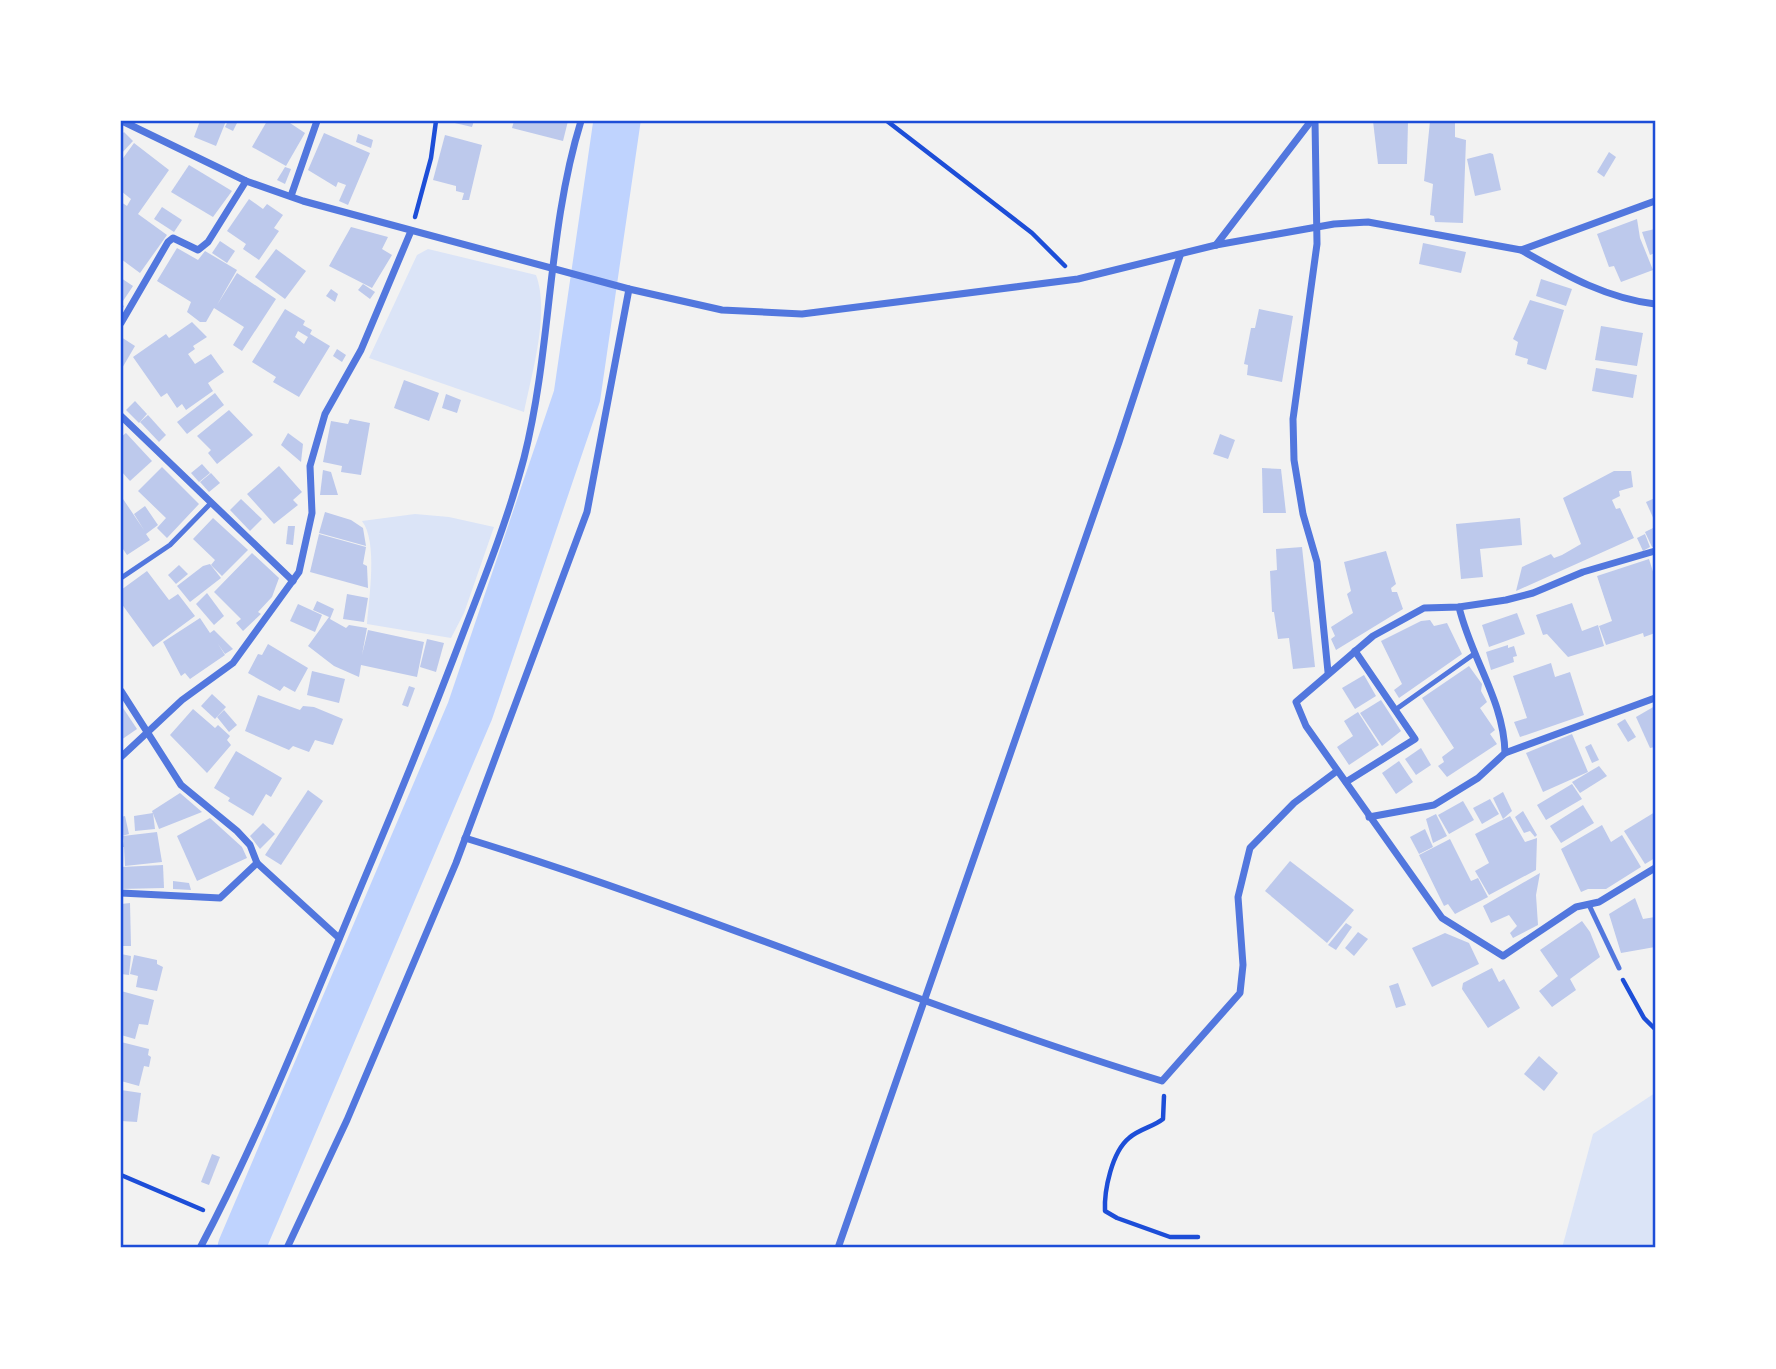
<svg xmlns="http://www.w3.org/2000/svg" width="1776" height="1369" font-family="Signika,sans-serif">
  <rect width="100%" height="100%" fill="#f2f2f2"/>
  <!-- green -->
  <g fill="#dbe4f7">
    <path d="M428 249 536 275C550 312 532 373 524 412L369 358 417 255Z"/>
    <path d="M415 514 449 517 494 527 464 613 451 638 367 624C369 597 378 542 362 521Z"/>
    <polygon points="1655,1093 1655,1248 1562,1248 1593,1134"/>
  </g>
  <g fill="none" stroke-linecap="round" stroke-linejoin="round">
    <!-- river -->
    <polyline stroke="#bfd3fe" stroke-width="47" points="241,1248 470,711 577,396 617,121"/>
  </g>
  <!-- building -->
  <g fill="#bdc9ec" fill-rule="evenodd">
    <polygon points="200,121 226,121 216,146 194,137"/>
    <polygon points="228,121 238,121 233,131 225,127"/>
    <polygon points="267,121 287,121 305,133 286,166 252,147"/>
    <polygon points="446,121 474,121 472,127"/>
    <polygon points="514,121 568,121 563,141 512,128"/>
    <polygon points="1373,121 1408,121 1407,164 1378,164"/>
    <polygon points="1430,121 1455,122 1455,137 1466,140 1463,223 1435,222 1434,216 1430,215 1433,184 1424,181"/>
    <polygon points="124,132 133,141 121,154 121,135"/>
    <polygon points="324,133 370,153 348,205 339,201 346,185 338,182 336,187 308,170"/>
    <polygon points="358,134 373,140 371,148 356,142"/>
    <polygon points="445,135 482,145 469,200 462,200 464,193 456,191 456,186 433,180"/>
    <polygon points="134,143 169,170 138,214 167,235 140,273 121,259 121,202 127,206 131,199 121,191 121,161"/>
    <polygon points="1609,152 1616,157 1604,177 1597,172"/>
    <polygon points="1490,153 1493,154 1501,190 1475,196 1467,159"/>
    <polygon points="189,165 232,191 213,217 171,192"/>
    <polygon points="285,167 291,169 285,184 277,180"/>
    <polygon points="249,199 263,209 267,204 283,215 274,228 279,231 259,260 243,249 246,244 227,231"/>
    <polygon points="162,207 182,220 174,232 154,219"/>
    <polygon points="1637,219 1640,238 1653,270 1621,282 1614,266 1609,267 1597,234"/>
    <polygon points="351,227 388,237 382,249 392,255 372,288 329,266"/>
    <polygon points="1655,229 1655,253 1650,255 1642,232"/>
    <polygon points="220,241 235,251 227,263 212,253"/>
    <polygon points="1423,243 1466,252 1461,273 1419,264"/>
    <polygon points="177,248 198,260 205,251 237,270 217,305 237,273 276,299 242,351 233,345 244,327 214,308 206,322 200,322 187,312 191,302 157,281"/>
    <polygon points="276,249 306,271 285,299 255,277"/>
    <polygon points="121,278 133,286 121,304 124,306 121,312"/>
    <polygon points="1541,279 1572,289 1566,306 1536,296"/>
    <polygon points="363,284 375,292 370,299 358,290"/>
    <polygon points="331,289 338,294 335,302 326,296"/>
    <polygon points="1530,300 1564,310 1546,370 1527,364 1528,359 1515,355 1518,342 1513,339"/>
    <path d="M285 309 305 321 303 325 312 330 310 334 330 346 299 397 273 382 276 377 252 362ZM298 331 308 337 304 344 295 337Z"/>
    <polygon points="1259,309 1293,316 1282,382 1247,375 1248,365 1244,364 1251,328 1255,328"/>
    <polygon points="192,322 207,337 193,346 195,349 188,354 195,364 211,354 224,372 208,383 213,391 186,410 182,404 177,408 167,393 161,397 133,357 166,334 169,338"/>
    <polygon points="1601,326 1643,333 1637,366 1595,360"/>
    <polygon points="121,337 135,346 121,370"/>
    <polygon points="337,349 346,355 342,362 333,356"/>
    <polygon points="1596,368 1637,375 1633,398 1592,391"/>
    <polygon points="404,380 439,393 429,421 394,408"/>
    <polygon points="215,393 224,405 187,434 177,422"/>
    <polygon points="446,394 461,400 457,413 442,408"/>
    <polygon points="135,401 147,414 139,423 126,410"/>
    <polygon points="229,410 253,435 217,464 208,453 211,450 197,436"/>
    <polygon points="148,415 166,435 159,442 140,422"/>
    <polygon points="350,419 370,423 361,475 341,472 342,466 323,462 331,421 348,424"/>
    <polygon points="126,433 152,461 130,481 121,471 121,437"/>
    <polygon points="288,433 303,444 301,462 281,445"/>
    <polygon points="1220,434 1235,440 1228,459 1213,454"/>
    <polygon points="202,464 210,473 199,482 191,473"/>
    <polygon points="279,466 302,492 293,500 298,505 274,524 247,494"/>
    <polygon points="162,467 199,504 167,538 157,528 166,518 138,491"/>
    <polygon points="1262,468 1281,469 1286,513 1263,513"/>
    <polygon points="323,470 331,472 338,495 320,495"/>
    <polygon points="1614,471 1631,471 1633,487 1619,491 1620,496 1612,500 1616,509 1620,508 1634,538 1516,591 1522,567 1551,554 1554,558 1562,555 1581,544 1563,498"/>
    <polygon points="211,473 220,483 209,492 200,482"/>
    <polygon points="121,496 144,530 134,514 145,506 158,525 146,534 150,540 127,555 121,546"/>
    <polygon points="1655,498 1655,522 1646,502"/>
    <polygon points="241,499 262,519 250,531 230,510"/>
    <polygon points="325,512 351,520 363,528 366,546 319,533"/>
    <polygon points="213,518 248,550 222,576 211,565 215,560 193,539"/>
    <polygon points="1520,518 1522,545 1480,549 1483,577 1461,579 1456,524"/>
    <polygon points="288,526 295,526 293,545 286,544"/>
    <polygon points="1655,527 1655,546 1652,547 1645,532"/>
    <polygon points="319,534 366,547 363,564 367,566 368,588 310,572"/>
    <polygon points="1645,534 1650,547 1643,551 1637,538"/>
    <polygon points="1302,547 1315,667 1293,669 1289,638 1278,639 1274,612 1272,612 1270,571 1277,570 1276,549"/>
    <polygon points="1386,551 1396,584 1391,588 1392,592 1397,592 1403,609 1336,650 1331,639 1335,636 1331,627 1353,613 1347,594 1351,591 1344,562"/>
    <polygon points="252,553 279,578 272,597 258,612 261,614 243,631 236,623 241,619 214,592"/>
    <polygon points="1649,559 1655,578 1655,633 1644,637 1643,633 1606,645 1599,626 1612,621 1597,576"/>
    <polygon points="210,564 221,578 190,602 177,586 203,566"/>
    <polygon points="179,565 188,574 176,584 168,575"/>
    <polygon points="147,571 169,600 178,594 195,616 153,647 121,603 121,590"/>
    <polygon points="207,593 224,616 214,625 196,604"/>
    <polygon points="347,594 368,598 364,622 343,619"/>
    <polygon points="317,601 334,609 330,619 346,628 349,625 367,628 362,655 368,630 424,642 417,677 361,665 359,677 334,666 308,646 329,617 313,610"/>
    <polygon points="1572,603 1582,631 1598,625 1604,646 1568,657 1547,634 1543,635 1536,615"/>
    <polygon points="298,604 322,615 315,632 290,621"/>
    <polygon points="1517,613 1525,634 1489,647 1482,625"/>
    <polygon points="200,618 210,633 214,630 233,649 225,654 218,644 225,655 190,679 185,673 181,676 163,642"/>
    <polygon points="1430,620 1434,626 1447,623 1462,654 1399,698 1394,690 1402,684 1381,641 1421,621"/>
    <polygon points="427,639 444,643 436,672 420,667"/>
    <polygon points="268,644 308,668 295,692 284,686 280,691 248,673 258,654 262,655"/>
    <polygon points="1508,645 1508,648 1514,646 1517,656 1513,657 1514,662 1491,670 1486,652"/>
    <polygon points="1551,663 1555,677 1570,672 1584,715 1520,737 1514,722 1527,718 1513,676"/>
    <polygon points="1469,666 1482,684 1481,691 1487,702 1480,708 1495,730 1490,734 1497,744 1447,777 1438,766 1444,762 1442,757 1454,748 1422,698"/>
    <polygon points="312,671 345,679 339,703 307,695"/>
    <polygon points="1364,675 1376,696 1355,709 1342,688"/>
    <polygon points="409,686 415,688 408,707 402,705"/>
    <polygon points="212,694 226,707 215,719 201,706"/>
    <polygon points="258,695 300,710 303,706 314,707 343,719 333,745 315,740 309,752 293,746 289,750 245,731"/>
    <polygon points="1381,700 1401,731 1382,746 1360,713"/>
    <polygon points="121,705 137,729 121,740"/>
    <polygon points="1655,706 1655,747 1650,748 1636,717"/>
    <polygon points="193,709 215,728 218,725 230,736 227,740 231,745 207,773 170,735"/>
    <polygon points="224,710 237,725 229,732 217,717"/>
    <polygon points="1358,712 1379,745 1349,765 1337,747 1353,736 1344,721"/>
    <polygon points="1625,719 1636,737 1628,742 1617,724"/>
    <polygon points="1572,734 1588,772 1543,792 1526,753"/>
    <polygon points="1591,744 1599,760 1592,763 1585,747"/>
    <polygon points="1421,748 1431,765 1416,775 1405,759"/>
    <polygon points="236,751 282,778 271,797 266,794 253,816 228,801 230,798 214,788"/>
    <polygon points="1399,761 1413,782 1396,794 1382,773"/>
    <polygon points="1599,766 1607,776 1580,793 1572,782"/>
    <polygon points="1572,784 1582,799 1546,820 1537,805"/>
    <polygon points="308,790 323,801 281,865 265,855"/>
    <polygon points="1503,792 1512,811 1503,819 1493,798"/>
    <polygon points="180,793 202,812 159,829 152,811"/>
    <polygon points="1490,799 1499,814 1482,824 1473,808"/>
    <polygon points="1463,801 1474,820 1449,834 1438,815"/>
    <polygon points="1583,805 1594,823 1561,843 1550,826"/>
    <polygon points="1523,811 1537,835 1535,837 1530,831 1524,833 1515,817"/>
    <polygon points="1655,812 1655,858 1645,864 1624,831"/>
    <polygon points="153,813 155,829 135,831 134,816"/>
    <polygon points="1436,814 1447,836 1433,843 1426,819"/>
    <polygon points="125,816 129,834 122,836 124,846 123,836 157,832 162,862 125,866 124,847 121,847 121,817"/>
    <polygon points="1510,816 1525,842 1537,838 1536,870 1489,895 1475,871 1489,863 1475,834"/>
    <polygon points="210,818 242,847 247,858 197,881 177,836"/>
    <polygon points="263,823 275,834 260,849 250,836"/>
    <polygon points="1602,825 1611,842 1622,835 1641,867 1606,889 1588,889 1581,892 1561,849"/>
    <polygon points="1425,829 1433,847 1419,854 1410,837"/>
    <polygon points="1450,839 1471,881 1478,878 1488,897 1455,914 1448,904 1444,906 1419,855"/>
    <polygon points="1290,861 1354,910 1327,943 1265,891"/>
    <polygon points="163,865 164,888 121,889 121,867"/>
    <polygon points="1540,873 1536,895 1538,925 1513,938 1510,933 1517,926 1509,915 1491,923 1483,906"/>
    <polygon points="173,881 189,883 191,890 173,889"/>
    <polygon points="1635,898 1643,919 1655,917 1655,947 1621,953 1609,914"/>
    <polygon points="130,903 131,946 121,946 121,904"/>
    <polygon points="1582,921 1590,932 1600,957 1570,979 1576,990 1552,1007 1539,991 1558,976 1540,950"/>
    <polygon points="1346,923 1352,927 1336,950 1328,945"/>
    <polygon points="1358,932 1368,939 1354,956 1345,948"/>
    <polygon points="1445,933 1469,943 1479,964 1432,987 1412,948"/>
    <polygon points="121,954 131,956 129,975 121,974"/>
    <polygon points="134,955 157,960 157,964 163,967 157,991 136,987 138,976 130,974"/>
    <polygon points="1492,968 1499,982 1504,979 1520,1008 1488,1028 1462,989 1463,983"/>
    <polygon points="1398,983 1406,1005 1396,1008 1389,986"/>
    <polygon points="121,991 154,1000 148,1025 139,1024 135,1039 121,1035"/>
    <polygon points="121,1042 149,1049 148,1055 151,1057 149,1067 144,1066 139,1086 121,1081"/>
    <polygon points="1539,1056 1558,1073 1544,1091 1524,1074"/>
    <polygon points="121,1090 141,1093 137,1122 121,1121"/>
    <polygon points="212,1154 220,1157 209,1185 201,1182"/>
  </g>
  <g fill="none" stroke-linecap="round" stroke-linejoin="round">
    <!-- path -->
    <g stroke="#1d4ed8" stroke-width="4.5">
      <polyline points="887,121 1032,233 1065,266"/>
      <polyline points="415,217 431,158 436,121"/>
      <polyline points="1623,980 1644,1018 1655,1029"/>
      <path d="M1164 1096 1163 1119C1153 1127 1139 1129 1129 1138 1112 1152 1104 1190 1105 1211L1117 1218 1170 1237H1198"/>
      <polyline points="121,1175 203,1210"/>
    </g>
    <!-- service -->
    <g stroke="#5277de" stroke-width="5">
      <polyline points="121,578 170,545 210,504"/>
      <polyline points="1395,710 1474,654"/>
      <polyline points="1589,905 1619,968"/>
    </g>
    <!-- minor -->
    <g stroke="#5277de" stroke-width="7">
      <polyline points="122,121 246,181 303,201 629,289 722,310 802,314 1078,279 1216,245 1334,224 1368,222 1521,250 1655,201"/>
      <polyline points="1315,121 1317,244 1293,419 1294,460 1303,514 1317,562 1328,672"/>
      <polyline points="291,196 317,121"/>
      <polyline points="1216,245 1311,121"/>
      <path d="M1521 250C1564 274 1605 298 1655 304"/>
      <polyline points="121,323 168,242 173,238 198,250 208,242 246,181"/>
      <polyline points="121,416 293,581"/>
      <polyline points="1655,551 1583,572 1533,593 1506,600 1459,607 1424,608 1373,636 1296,702 1306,726 1442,918 1503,956 1576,907 1599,902 1655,868"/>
      <polyline points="121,691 181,785 237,831 250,845 257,863 339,938"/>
      <polyline points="1505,753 1655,698"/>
      <polyline points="121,757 182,700 233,663 299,572 312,513 310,466 325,414 361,350 411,231"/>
      <polyline points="1346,782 1415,739 1355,651"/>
      <path d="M1369 817 1434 805 1478 778 1505 753C1504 701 1471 658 1459 607"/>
      <path d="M465 838C700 910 926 1009 1162 1081L1240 993 1243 965 1238 897 1250 848 1294 803 1337 771"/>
      <polyline points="121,893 220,898 257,863"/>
      <path d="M200 1248C266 1124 318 988 373 858 406 780 437 702 467 623 488 569 509 515 524 458 552 347 547 231 581 121"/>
      <polyline points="287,1248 347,1120 456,863 587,512 629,289"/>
      <polyline points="838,1248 1119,442 1180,256"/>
    </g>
  </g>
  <!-- border -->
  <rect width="1776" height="1369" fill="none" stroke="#ffffff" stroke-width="245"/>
  <rect x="122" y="122" width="1532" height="1124" fill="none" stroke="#1d4ed8" stroke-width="2.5"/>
</svg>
